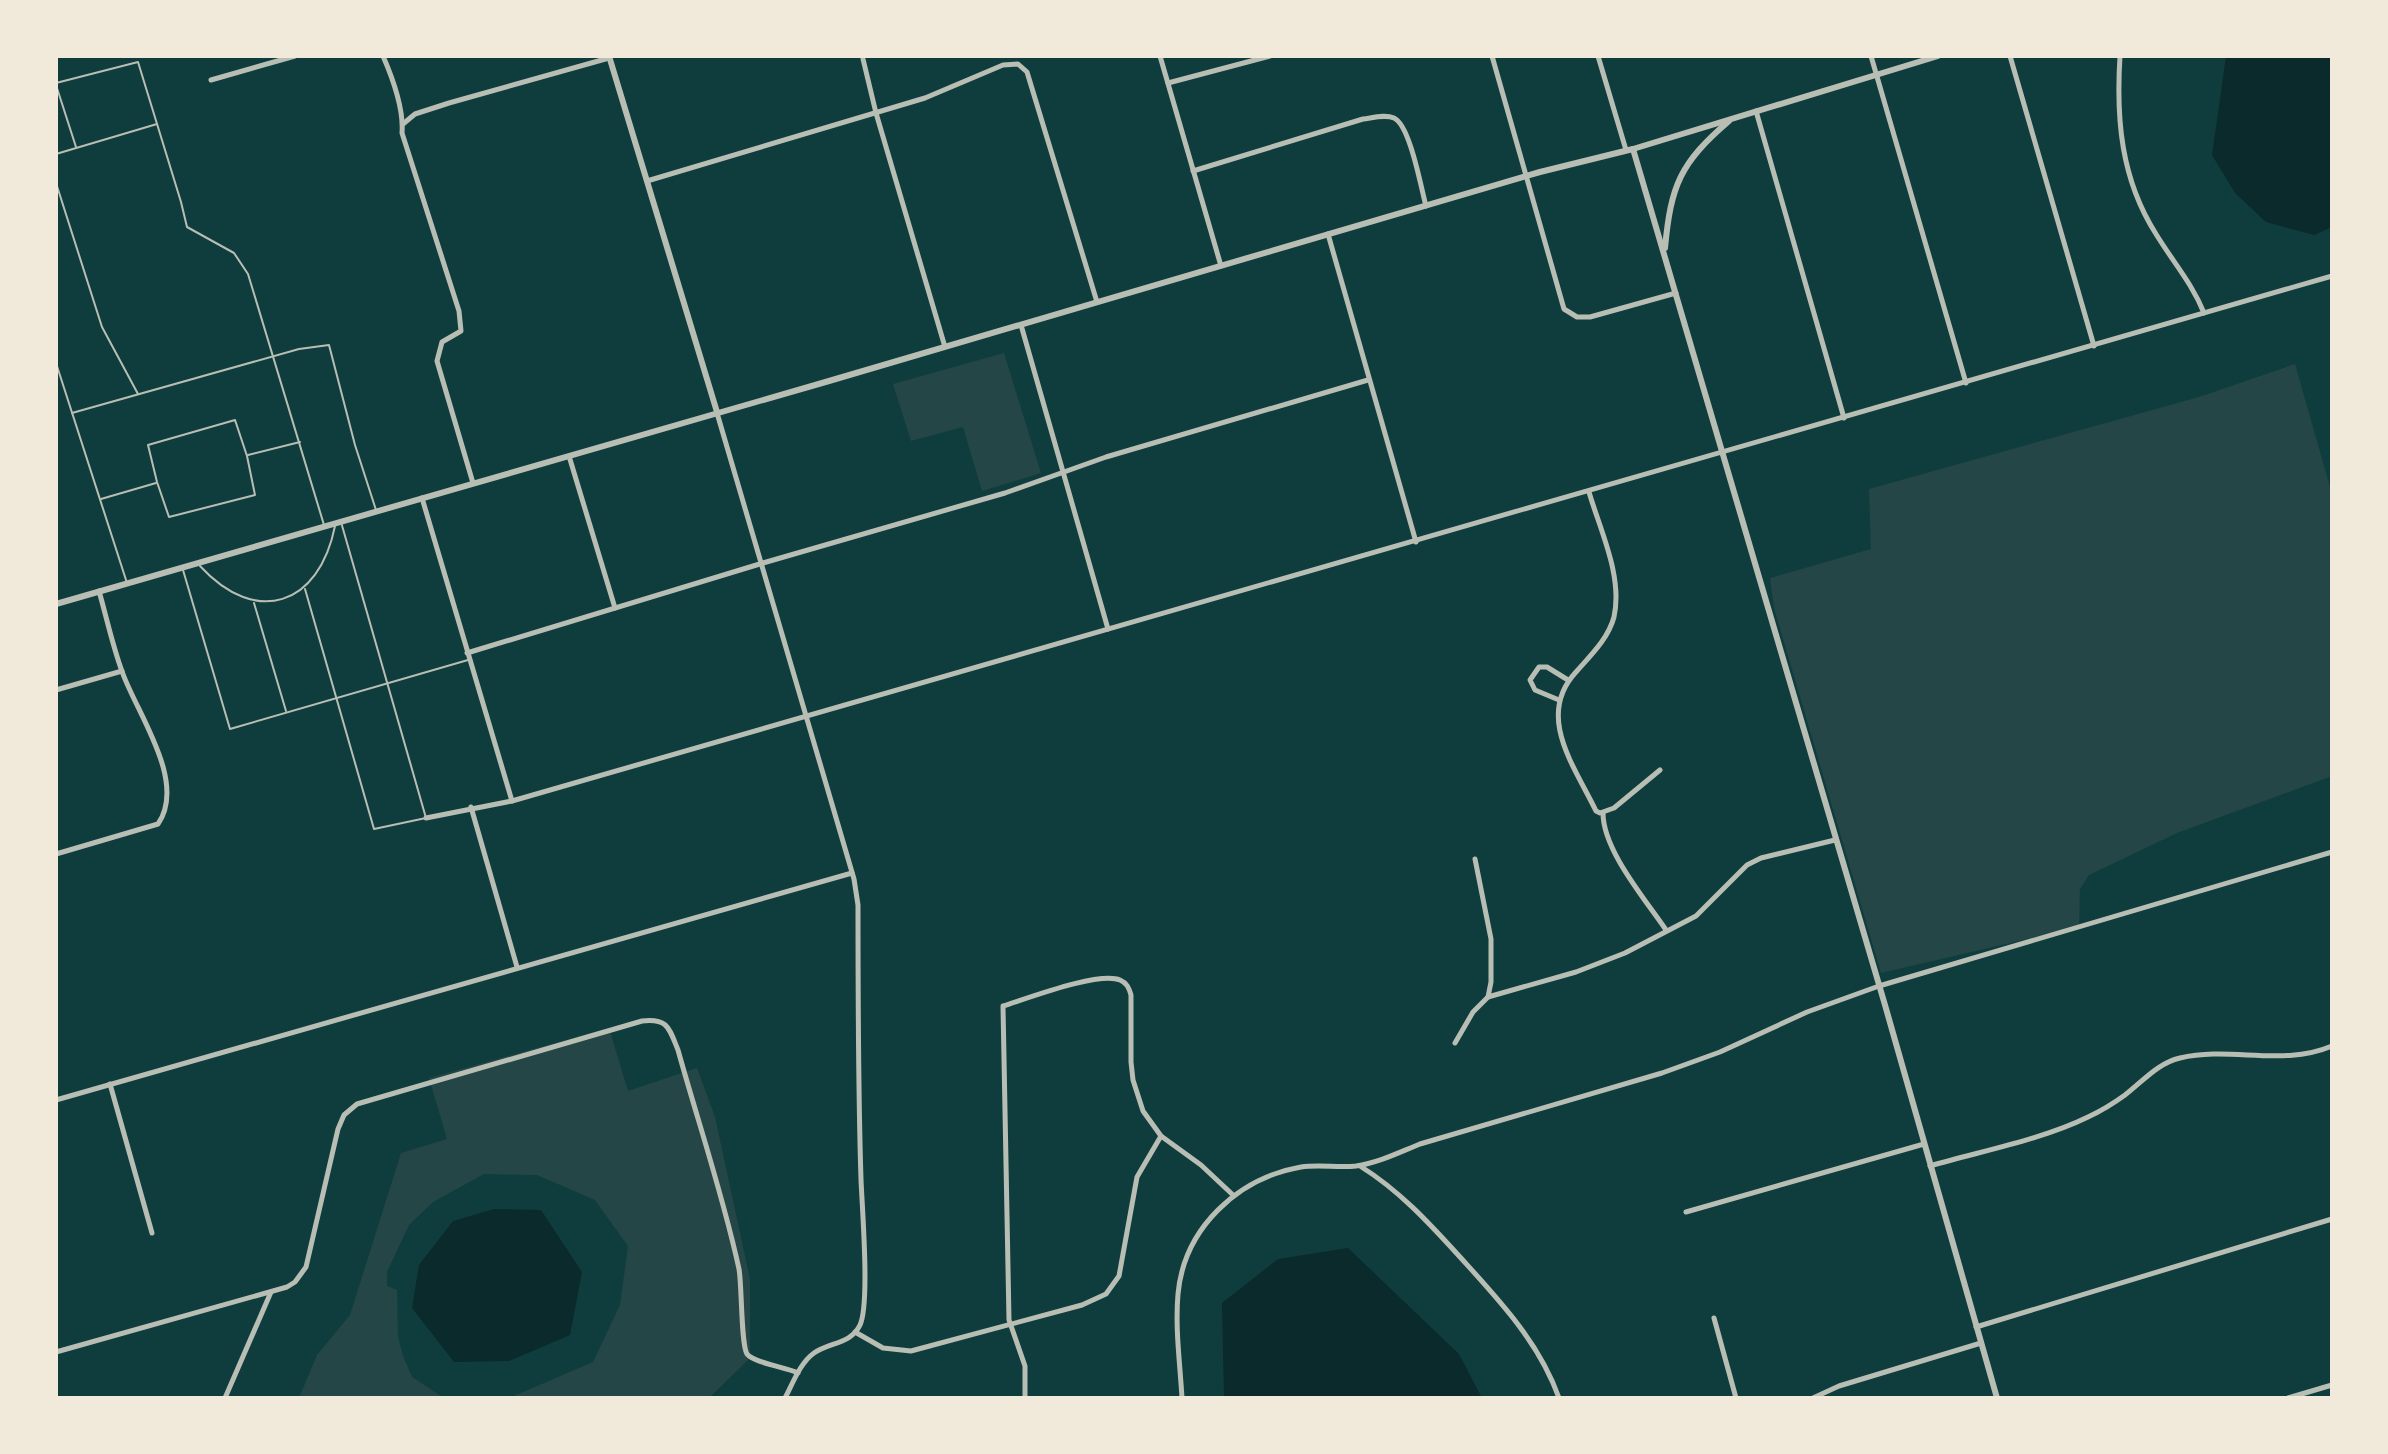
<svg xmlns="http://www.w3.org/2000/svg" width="2388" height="1454" font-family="Commissioner,sans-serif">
  <rect width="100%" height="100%" fill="#0f3d3e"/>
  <!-- green -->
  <g fill="#244646">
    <polygon points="1004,353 1041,473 982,491 963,427 911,441 893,384"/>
    <polygon points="2295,364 2332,494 2332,776 2177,833 2089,875 2080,889 2079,927 1881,973 1774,608 1770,578 1871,549 1869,489 2199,397"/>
    <polygon points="609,1028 628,1091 697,1068 715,1117 750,1279 750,1358 709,1398 494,1398 514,1396 593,1362 620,1305 628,1246 595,1200 537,1175 484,1174 433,1202 409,1225 387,1272 387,1286 397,1290 398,1337 403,1356 412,1377 444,1398 299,1398 317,1355 350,1315 401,1153 447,1139 429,1078"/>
  </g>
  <!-- water -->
  <g fill="#0a2a2b">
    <polygon points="2226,56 2332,56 2332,227 2314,235 2266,222 2235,193 2212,155"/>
    <polygon points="494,1209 541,1210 582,1272 570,1335 509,1361 454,1362 412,1308 419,1265 453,1221"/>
    <polygon points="1348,1248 1459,1354 1482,1398 1224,1398 1222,1303 1278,1259"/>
  </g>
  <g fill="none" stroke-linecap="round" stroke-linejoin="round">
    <!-- service -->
    <g stroke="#b8beb3" stroke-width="2">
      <polyline points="56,83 138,62 181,202 187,227 234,253 248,274 324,525"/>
      <polyline points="56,85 76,147"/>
      <polyline points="56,154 157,124"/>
      <polyline points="56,183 102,327 138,394"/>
      <polyline points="56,363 127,583"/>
      <polyline points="72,413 299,349 329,345 355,445 376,510"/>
      <polygon points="235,420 247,456 255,495 169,517 157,482 148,445"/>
      <polyline points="248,455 300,442"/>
      <polyline points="101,499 156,483"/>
      <path d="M200 566C256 627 319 606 335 526"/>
      <polyline points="183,570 230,729 468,660"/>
      <polyline points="305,589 374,829 426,818 341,522"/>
      <polyline points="254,603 286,711"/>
    </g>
    <!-- minor -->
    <g stroke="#b8beb3" stroke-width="5">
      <path d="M383 56C393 79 404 108 402 133L459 311 461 331 442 342 437 361 473 483"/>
      <polyline points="1160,56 1221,266"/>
      <polyline points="1492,56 1564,309 1577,317 1590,317 1676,293"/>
      <polyline points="1598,56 1626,150"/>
      <polyline points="1871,56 1966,383"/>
      <polyline points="2010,56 2094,346"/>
      <path d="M2120 56C2116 119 2121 179 2156 234 2173 262 2192 283 2204 313"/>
      <polyline points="863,59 876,113 945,347"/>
      <polyline points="211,80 295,56"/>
      <polyline points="1168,83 1270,56"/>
      <polyline points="1756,111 1844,418"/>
      <polyline points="403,124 415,114 449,103 609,58"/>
      <path d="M1193 171 1363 119C1372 118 1385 114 1394 118 1410 125 1421 188 1426 206"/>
      <polyline points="647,181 925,98 1003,65 1018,64 1027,72 1097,302"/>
      <polyline points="1328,234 1416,542"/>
      <polyline points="1021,325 1108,629"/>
      <path d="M717 413 854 879 858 905C858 997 858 1088 861 1179 862 1208 870 1303 860 1325 851 1344 830 1342 814 1353 800 1363 793 1383 785 1398"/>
      <polyline points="569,456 615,608"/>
      <path d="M1589 492C1600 530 1623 576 1614 617 1608 639 1591 655 1576 672 1535 716 1575 767 1596 811L1600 813 1614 808 1660 770"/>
      <polyline points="422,498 512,801"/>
      <polyline points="467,653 763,563 1005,493 1106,457 1368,380"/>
      <polyline points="56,690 122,671"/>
      <polyline points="1559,700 1535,690 1530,680 1539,667 1547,667 1568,680"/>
      <polyline points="471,807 517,967"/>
      <path d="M1603 813C1603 850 1645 899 1666 930"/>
      <polyline points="426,818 512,801 2332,276"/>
      <path d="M56 854 158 824C187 782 138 715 123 674 113 648 107 619 99 591"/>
      <polyline points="1488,997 1576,972 1625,953 1696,916 1747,865 1761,858 1835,840"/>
      <polyline points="1455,1043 1473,1012 1488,997 1491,982 1491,939 1475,859"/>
      <polyline points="110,1084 152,1233"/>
      <polyline points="56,1100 852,873"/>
      <path d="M1360 1166C1400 1191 1429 1223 1460 1257 1499 1300 1539 1342 1559 1398"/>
      <path d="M1930 1166C1981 1151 2041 1140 2088 1117 2101 1111 2114 1103 2125 1095 2143 1081 2158 1063 2180 1058 2230 1046 2283 1067 2332 1046"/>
      <polyline points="1686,1212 1924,1144"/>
      <polyline points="1714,1318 1736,1398"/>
      <polyline points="1976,1327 2332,1219"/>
      <polyline points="855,1332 883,1348 911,1351 1082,1305 1106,1294 1119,1276 1137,1177 1161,1136"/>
      <path d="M56 1352 287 1287 295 1282 306 1267 338 1129 344 1115 357 1104 642 1021C668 1018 669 1028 678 1050 698 1122 723 1195 739 1269 742 1286 741 1345 747 1354 754 1363 786 1367 798 1373"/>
      <polyline points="225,1398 271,1292"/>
      <path d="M1025 1398V1366L1009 1320 1003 1006C1026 999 1099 971 1120 980 1127 983 1129 988 1131 995V1062L1133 1080 1143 1111 1161 1136 1201 1165 1233 1195"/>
      <path d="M1182 1398C1180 1363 1175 1329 1178 1294 1184 1228 1238 1178 1301 1167 1319 1164 1337 1168 1356 1166 1378 1163 1400 1152 1420 1144L1662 1073 1720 1052 1807 1012 1879 986 2332 852"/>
      <polyline points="1813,1398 1839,1386 1981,1343"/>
      <polyline points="2288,1398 2332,1385"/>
    </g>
    <!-- tertiary -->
    <g stroke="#b8beb3" stroke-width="6">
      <polyline points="609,56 717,412"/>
      <polyline points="1633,149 1885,1005 1997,1398"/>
      <path d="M1665 248C1671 185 1680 163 1729 121"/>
      <polyline points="56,604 829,381 1540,172 1633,149 1938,56"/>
    </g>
  </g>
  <!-- border -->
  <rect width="2388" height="1454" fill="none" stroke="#f1e9da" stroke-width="116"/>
</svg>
